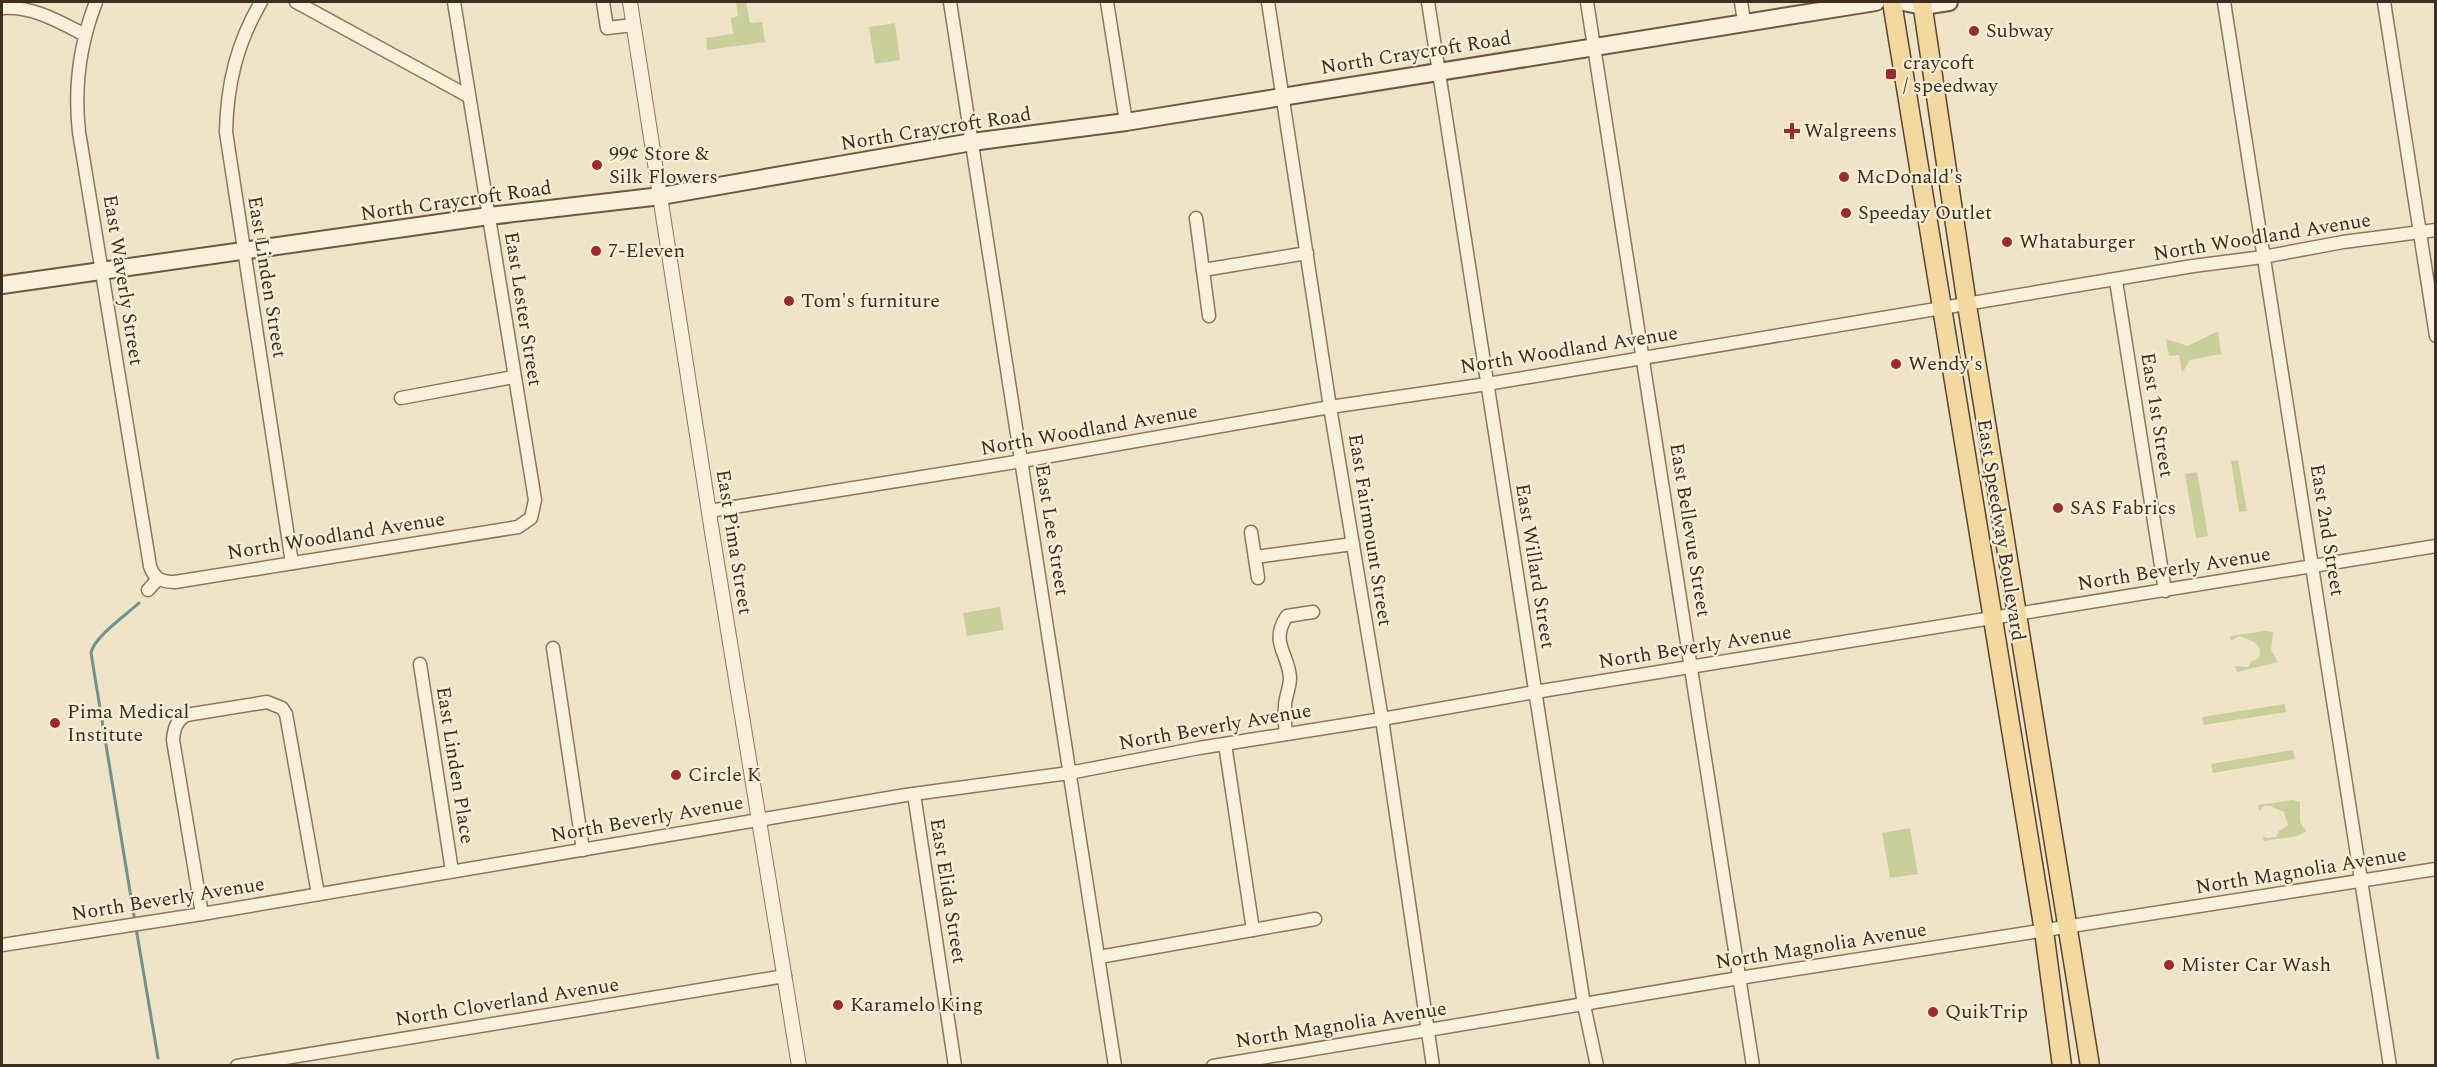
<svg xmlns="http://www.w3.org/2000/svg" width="2437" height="1067" font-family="Spectral,serif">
  <rect width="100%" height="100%" fill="#f0e4c8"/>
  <!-- green -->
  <g fill="#c9cf9b">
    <polygon points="736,2 746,2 750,23 762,22 765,42 707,50 706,38 733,34 731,18 738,16"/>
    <polygon points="895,23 900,60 875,64 869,27"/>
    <polygon points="2218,331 2221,354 2190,360 2182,373 2179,355 2169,356 2166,339 2188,346"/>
    <polygon points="2238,460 2247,511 2239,512 2231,461"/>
    <polygon points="2197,472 2208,536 2196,538 2185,474"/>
    <polygon points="1000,607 1004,630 967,636 963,613"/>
    <path d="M2265 631 2273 632 2271 650 2278 662 2237 672 2235 666 2248 667 2252 661 2259 658C2264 643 2250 640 2239 636L2231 641 2230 636Z"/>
    <polygon points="2285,704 2286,712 2204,725 2202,717"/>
    <polygon points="2293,750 2295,759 2213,773 2211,764"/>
    <polygon points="2293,800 2300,802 2300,822 2306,831 2298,836 2264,841 2263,836 2267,838 2276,837 2279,831 2288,825 2284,812 2270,806 2264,806 2259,811 2258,805"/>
    <polygon points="1910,828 1918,874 1890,878 1882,833"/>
  </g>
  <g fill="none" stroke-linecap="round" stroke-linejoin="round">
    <!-- stream -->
    <g stroke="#6f938a" stroke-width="3">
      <path d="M135 922 91 653C93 638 127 614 139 603"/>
      <polyline points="136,928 158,1058"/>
    </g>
    <defs>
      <g id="minor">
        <path d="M96 2C80 43 74 87 79 132L150 566C154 579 162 582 175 582L518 527 531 518 535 500 454 2"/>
        <path d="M261 2C237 43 227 84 226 132L292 563"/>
        <polyline points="296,2 468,96"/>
        <polyline points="603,2 607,28 634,25"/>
        <polyline points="950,2 1115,1066"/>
        <polyline points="1107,2 1126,122"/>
        <polyline points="1268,2 1330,407 1382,719 1433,1066"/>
        <polyline points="1428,2 1584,1005 1597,1066"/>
        <polyline points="1587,2 1753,1066"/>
        <polyline points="1741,2 1744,21"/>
        <polyline points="2224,2 2390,1066"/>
        <polyline points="2384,2 2436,336"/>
        <path d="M2 8C33 6 58 21 85 35"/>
        <polyline points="1196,218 1209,316"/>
        <polyline points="1203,270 1307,253"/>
        <polyline points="2116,281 2165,591"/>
        <polyline points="401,398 513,377"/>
        <polyline points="709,511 1022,461 1330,407 1487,384 2193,266 2263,257 2343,242 2436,230"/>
        <polyline points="1251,532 1258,578"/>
        <polyline points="1255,557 1353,544"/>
        <polyline points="148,590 158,579"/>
        <polyline points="553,648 583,850"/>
        <polyline points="420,664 452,871"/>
        <path d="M1286 734C1285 725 1284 715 1285 706 1285 697 1290 688 1290 678 1289 654 1269 642 1287 616L1313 612"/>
        <polyline points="1225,744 1253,930"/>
        <polyline points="914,794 955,1066"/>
        <path d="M202 914 173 740C174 729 176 721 186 715L267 702 282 708 286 714 318 894"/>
        <polyline points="2,945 202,914 906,795 1069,773 1199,748 1382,719 1535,692 2436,546"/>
        <polyline points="1099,957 1315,919"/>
        <polyline points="237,1066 785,976"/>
        <polyline points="1213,1066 1739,978 2436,869"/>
      </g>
      <polyline id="tertiary" points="630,2 712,532 799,1066"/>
      <g id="secondary">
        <polyline points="1903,2 1923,6 1949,2"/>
        <polyline points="2,285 489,216 661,196 972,142 1126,122 1876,2"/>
      </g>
      <g id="primary">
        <polyline points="1892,2 2044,931 2062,1066"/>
        <polyline points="1922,2 1967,305 2090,1066"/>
      </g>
    </defs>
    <!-- minor casing -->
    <use href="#minor" stroke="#8d765c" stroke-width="15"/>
    <!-- tertiary casing -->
    <use href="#tertiary" stroke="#8d765c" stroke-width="16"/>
    <!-- secondary casing -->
    <use href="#secondary" stroke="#6f573f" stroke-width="20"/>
    <!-- primary casing -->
    <use href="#primary" stroke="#5b4430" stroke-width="21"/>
    <!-- minor -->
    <use href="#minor" stroke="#faf1dc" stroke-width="12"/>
    <!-- tertiary -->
    <use href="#tertiary" stroke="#faf1dc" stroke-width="14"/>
    <!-- secondary -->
    <use href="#secondary" stroke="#faf1dc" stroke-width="16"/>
    <!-- primary -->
    <use href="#primary" stroke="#f3d9a0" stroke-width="18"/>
  </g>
  <!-- markers -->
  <g fill="#9e2a2b" stroke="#f7eed8" stroke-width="2">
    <circle cx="1974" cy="31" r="6"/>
    <rect x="1885" y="68" width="12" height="12" rx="3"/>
    <path d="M1789 122h6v6h6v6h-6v6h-6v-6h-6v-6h6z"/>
    <circle cx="597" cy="165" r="6"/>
    <circle cx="1844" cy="177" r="6"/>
    <circle cx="1846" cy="213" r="6"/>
    <circle cx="2007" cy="242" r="6"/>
    <circle cx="596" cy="251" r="6"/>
    <circle cx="789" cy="301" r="6"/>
    <circle cx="1896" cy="364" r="6"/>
    <circle cx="2058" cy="508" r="6"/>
    <circle cx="55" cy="723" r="6"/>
    <circle cx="676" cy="775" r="6"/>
    <circle cx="2169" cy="965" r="6"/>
    <circle cx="838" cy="1005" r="6"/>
    <circle cx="1933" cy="1012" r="6"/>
  </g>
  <g text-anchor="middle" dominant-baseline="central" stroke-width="4.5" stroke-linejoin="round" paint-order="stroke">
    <!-- poi labels -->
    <g font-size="20" fill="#3d2e20" stroke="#f7eed8" text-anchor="start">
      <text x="1986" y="31">Subway</text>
      <text x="1903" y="63">craycoft<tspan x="1903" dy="23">/ speedway</tspan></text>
      <text x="1804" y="131">Walgreens</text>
      <text x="609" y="154">99¢ Store &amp;<tspan x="609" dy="23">Silk Flowers</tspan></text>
      <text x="1856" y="177">McDonald's</text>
      <text x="1858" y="213">Speeday Outlet</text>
      <text x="2019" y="242">Whataburger</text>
      <text x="608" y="251">7-Eleven</text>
      <text x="801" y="301">Tom's furniture</text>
      <text x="1908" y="364">Wendy's</text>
      <text x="2070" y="508">SAS Fabrics</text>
      <text x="67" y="712">Pima Medical<tspan x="67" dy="23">Institute</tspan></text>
      <text x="688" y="775">Circle K</text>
      <text x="2181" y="965">Mister Car Wash</text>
      <text x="850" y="1005">Karamelo King</text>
      <text x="1945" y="1012">QuikTrip</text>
    </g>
    <!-- street labels -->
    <g font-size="20" fill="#3d2e20" stroke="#f7eed8">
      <text transform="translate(1416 53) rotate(-9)">North Craycroft Road</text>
      <text transform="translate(936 129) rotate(-9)">North Craycroft Road</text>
      <text transform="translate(456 201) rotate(-8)">North Craycroft Road</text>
      <text transform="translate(2262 237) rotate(-9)">North Woodland Avenue</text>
      <text transform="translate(267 277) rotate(81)">East Linden Street</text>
      <text transform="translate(123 280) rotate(81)">East Waverly Street</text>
      <text transform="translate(523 309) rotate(81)">East Lester Street</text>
      <text transform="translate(1569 350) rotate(-9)">North Woodland Avenue</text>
      <text transform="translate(2157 415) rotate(81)">East 1st Street</text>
      <text transform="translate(1089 430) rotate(-10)">North Woodland Avenue</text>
      <text transform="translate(1052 530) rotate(81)">East Lee Street</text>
      <text transform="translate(1370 530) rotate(81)">East Fairmount Street</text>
      <text transform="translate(1690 530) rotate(81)">East Bellevue Street</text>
      <text transform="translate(2001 530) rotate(81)">East Speedway Boulevard</text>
      <text transform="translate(2327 530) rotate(81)">East 2nd Street</text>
      <text transform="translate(336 536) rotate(-9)">North Woodland Avenue</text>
      <text transform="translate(734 542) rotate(81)">East Pima Street</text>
      <text transform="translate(1535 566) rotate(81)">East Willard Street</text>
      <text transform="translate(2174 569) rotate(-9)">North Beverly Avenue</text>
      <text transform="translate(1695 647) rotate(-9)">North Beverly Avenue</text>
      <text transform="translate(1215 727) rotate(-10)">North Beverly Avenue</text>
      <text transform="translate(455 765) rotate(81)">East Linden Place</text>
      <text transform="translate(647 819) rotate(-10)">North Beverly Avenue</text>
      <text transform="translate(2301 871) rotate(-9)">North Magnolia Avenue</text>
      <text transform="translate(948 891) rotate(81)">East Elida Street</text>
      <text transform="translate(168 899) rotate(-9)">North Beverly Avenue</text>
      <text transform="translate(1821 946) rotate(-9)">North Magnolia Avenue</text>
      <text transform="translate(507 1002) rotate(-9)">North Cloverland Avenue</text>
      <text transform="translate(1341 1025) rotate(-9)">North Magnolia Avenue</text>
    </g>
  </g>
  <!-- border -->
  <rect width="2437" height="1067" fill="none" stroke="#3d2e20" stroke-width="6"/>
</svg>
